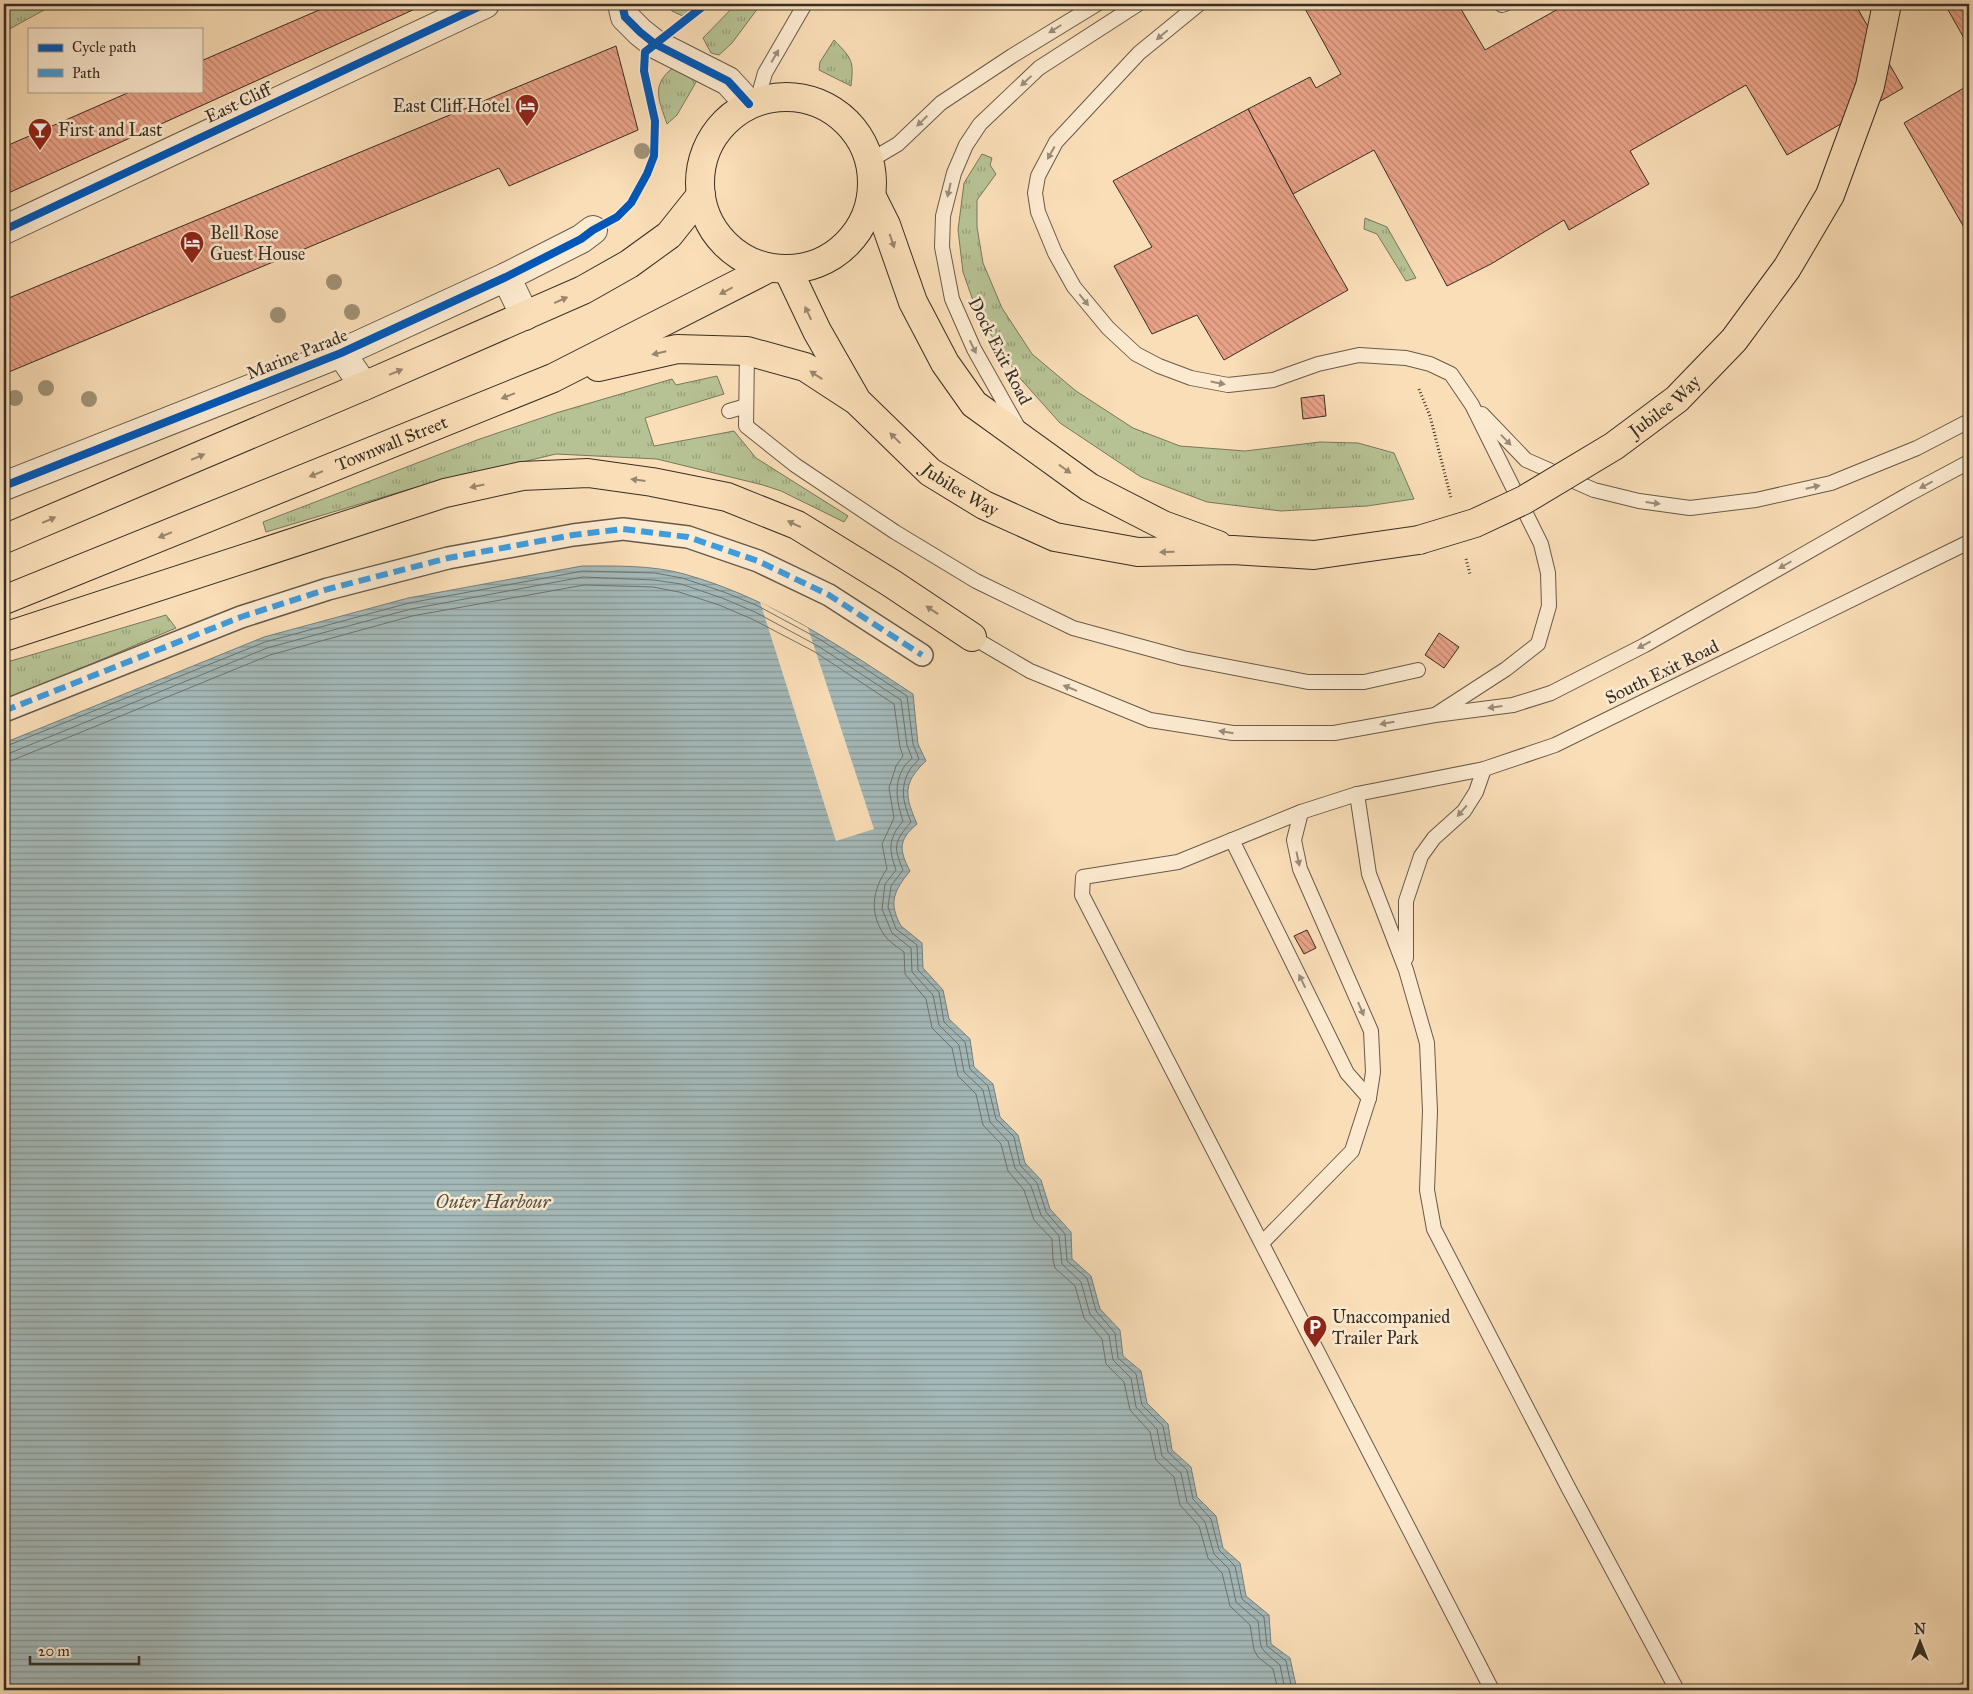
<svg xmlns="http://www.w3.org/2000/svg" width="1973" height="1694" font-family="'IM FELL Great Primer',serif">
  <defs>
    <pattern id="grass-tufts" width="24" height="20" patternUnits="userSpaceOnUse" patternTransform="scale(1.25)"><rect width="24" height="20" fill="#b7c294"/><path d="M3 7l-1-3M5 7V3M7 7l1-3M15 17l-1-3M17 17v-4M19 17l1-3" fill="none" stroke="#969e79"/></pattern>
    <pattern id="water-rules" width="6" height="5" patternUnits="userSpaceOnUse" patternTransform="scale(1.25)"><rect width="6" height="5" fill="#a4b9b9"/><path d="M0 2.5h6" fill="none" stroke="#869796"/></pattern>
    <pattern id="building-back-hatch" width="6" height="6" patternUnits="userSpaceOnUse" patternTransform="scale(1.25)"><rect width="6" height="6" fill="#eaa388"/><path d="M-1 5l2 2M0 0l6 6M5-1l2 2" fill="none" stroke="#be856f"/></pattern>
  </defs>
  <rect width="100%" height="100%" fill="#fadeb7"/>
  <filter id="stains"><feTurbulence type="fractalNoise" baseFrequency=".004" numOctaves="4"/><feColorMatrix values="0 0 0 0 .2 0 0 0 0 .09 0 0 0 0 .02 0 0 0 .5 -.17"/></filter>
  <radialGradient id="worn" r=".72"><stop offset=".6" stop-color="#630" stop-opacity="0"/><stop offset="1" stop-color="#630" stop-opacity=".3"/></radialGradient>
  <!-- grass -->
  <g fill="url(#grass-tufts)" stroke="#77785c">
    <polygon points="4,4 55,4 4,32"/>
    <polygon points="668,4 698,4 701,7 687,18 672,11"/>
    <polygon points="736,4 761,4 732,43 719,55 711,53 703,38"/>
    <path d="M834 40C852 59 854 60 851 86L819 70 820 62Z"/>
    <path d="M674 67 699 77 677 115 667 124C659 100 650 85 674 67Z"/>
    <polygon points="982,154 992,158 990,165 996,174 977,200 977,227 983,263 1002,308 1032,354 1076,391 1133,428 1180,446 1245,451 1320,442 1358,443 1394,453 1414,499 1367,506 1281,511 1207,502 1141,477 1060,423 1018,376 978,315 963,272 958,230 964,183"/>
    <polygon points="1365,218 1387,227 1416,278 1406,281 1377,234 1364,229"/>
    <polygon points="717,376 724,394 645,418 654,446 734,431 756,458 848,516 844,522 781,491 763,485 657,459 556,454 410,489 266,532 263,522 477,440 556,413 672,379 676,385"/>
    <polygon points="166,615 176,628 4,701 4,663"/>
  </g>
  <!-- water -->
  <path fill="url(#water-rules)" stroke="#78817d" d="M582 566C616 566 652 565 684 574 768 597 841 647 913 694L918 744 926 761C902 783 905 796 917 824 898 840 899 850 910 871 894 891 888 902 901 926L922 943 923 968 943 990 949 1019 970 1039 974 1067 993 1084 1000 1117 1018 1135 1025 1163 1041 1180 1050 1209 1071 1232 1072 1259 1091 1276 1100 1309 1120 1330 1123 1356 1141 1371 1147 1403 1168 1424 1172 1450 1191 1467 1197 1497 1216 1516 1223 1548 1240 1563 1246 1596 1269 1615 1271 1644 1290 1658 1297 1690H4V743L264 637 408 598Z"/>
  <!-- pier -->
  <polygon fill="#fadeb7" points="760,602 808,628 874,829 836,841"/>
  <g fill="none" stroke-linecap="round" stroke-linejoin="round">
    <!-- shore -->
    <g stroke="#6e746e" stroke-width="1">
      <path d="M4 747 265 642 409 603 583 571 655 573 682 578 724 592 758 606 821 640 907 696 913 744 919 759C916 763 911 767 909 771 899 790 904 804 911 822 894 842 893 846 903 870L891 886 888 907 896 929 917 945 918 970 939 992 944 1022 965 1042 970 1069 988 1086 996 1119 1014 1137 1020 1165 1037 1183 1046 1212 1065 1234 1067 1261 1087 1278 1096 1311 1115 1333 1118 1358 1136 1374 1142 1405 1163 1426 1168 1452 1187 1470 1193 1499 1211 1519 1219 1550 1235 1566 1242 1599 1264 1617 1267 1646 1286 1661 1292 1690"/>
      <path d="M4 754 10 753 267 648 411 609 583 577 654 580 681 584 722 598 755 612 818 646 901 700 907 745 912 758C910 761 906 763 904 767 893 784 897 803 903 821 889 838 888 848 896 870L885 884 882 909 892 933 911 948 912 972 933 995 939 1025 959 1045 964 1072 983 1090 990 1122 1008 1141 1015 1168 1031 1186 1041 1215 1059 1236 1062 1264 1081 1282 1090 1314 1109 1335 1113 1360 1131 1378 1136 1407 1157 1429 1162 1456 1181 1473 1187 1502 1205 1522 1214 1554 1229 1569 1236 1602 1258 1621C1262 1651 1256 1645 1280 1665L1285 1690"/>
      <path d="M4 761 13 760 270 655 412 616 584 585 653 587 679 592 719 605 752 619 815 652 894 704 900 747 903 756 896 766 889 788 894 818 882 844 887 869C872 890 869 914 885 936 890 943 898 947 904 952L905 974 926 999 932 1028 952 1048 958 1076 976 1094 983 1125 1001 1144 1008 1171 1024 1190 1034 1220 1052 1239 1053 1260 1055 1268 1075 1286 1084 1318 1102 1339 1106 1364 1124 1382 1130 1410 1150 1432 1156 1460 1174 1477 1180 1505 1199 1526 1208 1558 1222 1573 1230 1606 1250 1625 1254 1650 1258 1657 1273 1669 1278 1690"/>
    </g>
  </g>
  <!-- building -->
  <g fill="url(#building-back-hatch)" stroke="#372e24">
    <polygon points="333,4 426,4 4,195 4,147 132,91 201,91 201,61"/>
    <polygon points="1306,4 1458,4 1485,50 1567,4 1855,4 1903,88 1787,155 1746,85 1630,151 1649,184 1569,230 1564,220 1491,264 1447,286 1374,150 1293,194 1248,109 1310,77 1316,88 1341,74 1303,5"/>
    <polygon points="1955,4 1969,4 1969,47 1947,8"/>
    <polygon points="616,46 638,130 509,186 499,168 4,374 4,300"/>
    <polygon points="1969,85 1969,236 1904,123"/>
    <polygon points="1248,109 1293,194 1348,290 1224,360 1197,315 1152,334 1114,266 1152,247 1113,181"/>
    <polygon points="1324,395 1326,416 1303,419 1301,398"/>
    <polygon points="1439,633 1459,647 1444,668 1425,655"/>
    <polygon points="1307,930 1316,948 1304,954 1294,936"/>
  </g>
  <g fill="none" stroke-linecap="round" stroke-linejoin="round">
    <defs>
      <g id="service">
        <polyline points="1199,4 1139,53 1056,142 1038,176 1035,193 1038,212 1055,253 1074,287 1108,328 1136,354 1159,366 1191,378 1228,385 1273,380 1318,364 1359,355 1406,358 1430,364 1451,374 1472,405 1541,544 1548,573 1549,606 1538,644 1506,669 1435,715"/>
        <polyline points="1501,4 1502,5 1505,4"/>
        <polyline points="757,101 765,73 805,4"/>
        <polyline points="871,160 898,144 941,103 1012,56 1097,4"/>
        <polyline points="747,351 746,426 795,465 895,532 976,581 1073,628 1183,658 1308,682 1364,682 1418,670"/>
        <polyline points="729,411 746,406"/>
        <polyline points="1482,414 1526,460 1594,490 1639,501 1690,508 1756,500 1831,483 1917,448 1969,421"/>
        <polyline points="1019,429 974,349 952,299 942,247 943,216 954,173 966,145 980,124 1039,68 1138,4"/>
        <polyline points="972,637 1030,671 1150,720 1233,733 1334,733 1435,715 1513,705 1551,693 1645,645 1909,494 1969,462"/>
        <polyline points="1357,794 1369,874 1406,970 1427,1043 1430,1111 1427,1190 1434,1229 1569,1489 1677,1690"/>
        <polyline points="1232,840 1347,1073 1369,1098"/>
        <polyline points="1406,958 1406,901 1421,856 1434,838 1464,811 1476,792 1484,769"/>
        <polyline points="1262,1243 1352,1151 1369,1098 1373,1072 1371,1031 1300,869 1294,840 1301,812"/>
        <polyline points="1492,1690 1082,895 1083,877 1178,862 1301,812 1357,794 1484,769 1555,745 1969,542"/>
        <polyline points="1964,1690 1969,1687"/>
      </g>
      <polyline id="pedestrian" points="4,711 241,617 328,589 448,558 573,535 623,529 688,537 758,561 829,595 922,655"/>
      <g id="minor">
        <polyline points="622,4 625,17 640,32 655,44 728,81 749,104"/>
        <polyline points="4,230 485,4"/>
        <polyline points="506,277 525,316"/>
        <polyline points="341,353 364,386"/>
        <polyline points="4,486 341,353 506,277 581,239 593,230"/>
      </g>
      <g id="trunk">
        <circle cx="786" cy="183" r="86"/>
        <polyline points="872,197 886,225 913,302 945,363 974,404 1089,487 1163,525 1218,545"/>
        <path id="s1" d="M788 270 817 331 857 401 930 472 984 505 1055 537 1138 552 1233 550 1314 555 1419 540"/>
        <polyline points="598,367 677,349 747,351 805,367 854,399"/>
        <polyline points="4,539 364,386 583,290 629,264 669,235 701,195"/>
        <path id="s2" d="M4 600 553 378 769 268"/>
        <polyline points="4,637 445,493 522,476 588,473 652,482 727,497 797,525 891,583 972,637"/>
      </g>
    </defs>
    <!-- service casing -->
    <use href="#service" stroke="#685a49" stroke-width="16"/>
    <!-- pedestrian casing -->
    <use href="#pedestrian" stroke="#685a49" stroke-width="24"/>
    <!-- minor casing -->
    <use href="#minor" stroke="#685a49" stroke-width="30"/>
    <!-- trunk casing -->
    <use href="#trunk" stroke="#372e24" stroke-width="30"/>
    <!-- path -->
    <g stroke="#372e24" stroke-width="3" stroke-dasharray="1 2.5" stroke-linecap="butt">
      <polyline points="1419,389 1430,416 1451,498"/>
      <polyline points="1466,559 1470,574"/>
    </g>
    <!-- service -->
    <use href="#service" stroke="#fcead0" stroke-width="14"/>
    <!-- pedestrian -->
    <use href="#pedestrian" stroke="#fcead0" stroke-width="21"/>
    <!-- minor -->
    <use href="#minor" stroke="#fcead0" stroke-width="28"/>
    <!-- trunk -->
    <use href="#trunk" stroke="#fadeb7" stroke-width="28"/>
    <defs>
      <g id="trunk-bridge">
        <path id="s3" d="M1419 540 1475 523 1524 500 1614 446 1677 399 1734 340 1787 268 1830 195 1870 86 1887 4"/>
      </g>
    </defs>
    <!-- trunk-bridge casing -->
    <use href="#trunk-bridge" stroke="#372e24" stroke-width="30" stroke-linecap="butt"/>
    <!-- trunk-bridge -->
    <use href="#trunk-bridge" stroke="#fadeb7" stroke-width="28"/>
    <!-- quiet -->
    <polyline stroke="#3e9de0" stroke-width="6" stroke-dasharray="12 6" stroke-linecap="butt" points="4,711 241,617 328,589 448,558 573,535 623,529 688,537 758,561 829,595 922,655"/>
    <defs>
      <g id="cycleway">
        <polyline points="622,4 625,17 640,32 655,44 728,81 749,104"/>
        <polyline points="4,230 485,4"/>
        <polyline points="4,486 341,353 506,277 581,239 593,230 617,217 631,203 647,174 654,156 655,121 644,71 645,52 706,4"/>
      </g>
    </defs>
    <!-- cycleway casing -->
    <use href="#cycleway" stroke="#fcead0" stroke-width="11"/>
    <!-- cycleway -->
    <use href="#cycleway" stroke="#0057b8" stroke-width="8"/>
  </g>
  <!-- trees -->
  <g fill="#a09276">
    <circle cx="642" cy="151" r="8"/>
    <circle cx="334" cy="282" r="8"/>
    <circle cx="352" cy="312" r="8"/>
    <circle cx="278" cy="315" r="8"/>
    <circle cx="46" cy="388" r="8"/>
    <circle cx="15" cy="398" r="8"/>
    <circle cx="89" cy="399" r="8"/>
  </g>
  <!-- one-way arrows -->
  <defs><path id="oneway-solid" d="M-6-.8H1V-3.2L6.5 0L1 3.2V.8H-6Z" transform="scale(1.25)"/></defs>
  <g fill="#9a8c7a">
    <use href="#oneway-solid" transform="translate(1055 29) rotate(148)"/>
    <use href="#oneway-solid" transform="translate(1162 35) rotate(140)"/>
    <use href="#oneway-solid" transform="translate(775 56) rotate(-60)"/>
    <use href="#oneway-solid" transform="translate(1026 81) rotate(137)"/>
    <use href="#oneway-solid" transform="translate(922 121) rotate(136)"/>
    <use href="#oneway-solid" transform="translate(1051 153) rotate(119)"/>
    <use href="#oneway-solid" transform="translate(949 190) rotate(103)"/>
    <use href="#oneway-solid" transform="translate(1084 300) rotate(51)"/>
    <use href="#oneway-solid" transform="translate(973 347) rotate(64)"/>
    <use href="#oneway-solid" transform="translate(1218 383) rotate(11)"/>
    <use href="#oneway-solid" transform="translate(1506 440) rotate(46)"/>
    <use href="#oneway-solid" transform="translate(1926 485) rotate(152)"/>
    <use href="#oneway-solid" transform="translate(1813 487) rotate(-13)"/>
    <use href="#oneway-solid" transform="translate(1653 503) rotate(7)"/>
    <use href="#oneway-solid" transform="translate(1785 565) rotate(150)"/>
    <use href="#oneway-solid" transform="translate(1644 645) rotate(152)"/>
    <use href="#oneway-solid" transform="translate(1070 688) rotate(-158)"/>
    <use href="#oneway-solid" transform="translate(1495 707) rotate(172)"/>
    <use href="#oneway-solid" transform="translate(1387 723) rotate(170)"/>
    <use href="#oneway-solid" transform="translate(1226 732) rotate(-171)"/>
    <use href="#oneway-solid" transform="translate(1462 811) rotate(131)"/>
    <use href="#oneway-solid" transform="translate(1298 859) rotate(78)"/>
    <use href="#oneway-solid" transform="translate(1302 981) rotate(-116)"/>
    <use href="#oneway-solid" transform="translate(1361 1009) rotate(67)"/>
  </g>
  <g fill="#98866e">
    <use href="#oneway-solid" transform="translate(892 241) rotate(71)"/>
    <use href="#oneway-solid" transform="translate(726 291) rotate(152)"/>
    <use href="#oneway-solid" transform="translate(561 300) rotate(-24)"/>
    <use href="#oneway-solid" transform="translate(808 313) rotate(-115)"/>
    <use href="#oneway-solid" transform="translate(659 353) rotate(167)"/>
    <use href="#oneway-solid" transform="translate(396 372) rotate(-23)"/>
    <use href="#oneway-solid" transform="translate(816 375) rotate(-147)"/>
    <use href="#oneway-solid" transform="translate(508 396) rotate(158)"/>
    <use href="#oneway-solid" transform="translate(895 438) rotate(-136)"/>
    <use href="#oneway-solid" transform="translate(198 457) rotate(-23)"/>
    <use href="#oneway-solid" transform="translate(1065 469) rotate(36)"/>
    <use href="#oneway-solid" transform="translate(316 474) rotate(158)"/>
    <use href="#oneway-solid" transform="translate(638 480) rotate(-173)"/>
    <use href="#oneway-solid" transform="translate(477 486) rotate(168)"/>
    <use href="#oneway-solid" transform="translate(49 520) rotate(-23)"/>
    <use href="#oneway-solid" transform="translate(794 524) rotate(-155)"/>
    <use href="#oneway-solid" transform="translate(165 535) rotate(158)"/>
    <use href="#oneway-solid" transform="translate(1167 552) rotate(179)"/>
    <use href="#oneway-solid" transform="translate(932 610) rotate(-146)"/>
  </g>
  <!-- icons -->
  <defs>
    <symbol id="hotel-pin" viewBox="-11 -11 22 30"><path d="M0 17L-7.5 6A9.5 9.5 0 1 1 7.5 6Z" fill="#8f2418" stroke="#fcead0"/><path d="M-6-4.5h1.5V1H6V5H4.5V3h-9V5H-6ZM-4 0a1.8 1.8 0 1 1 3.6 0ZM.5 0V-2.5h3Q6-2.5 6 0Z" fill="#fff"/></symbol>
    <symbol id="bar-pin" viewBox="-11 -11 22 30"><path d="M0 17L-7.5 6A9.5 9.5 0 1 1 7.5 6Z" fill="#8f2418" stroke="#fcead0"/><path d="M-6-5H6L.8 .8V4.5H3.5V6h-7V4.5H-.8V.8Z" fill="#fff"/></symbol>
    <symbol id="parking-pin" viewBox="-11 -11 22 30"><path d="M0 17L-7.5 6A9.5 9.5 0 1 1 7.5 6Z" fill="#8f2418" stroke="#fcead0"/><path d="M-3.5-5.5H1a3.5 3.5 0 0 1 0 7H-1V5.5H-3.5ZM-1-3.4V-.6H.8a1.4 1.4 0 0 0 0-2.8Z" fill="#fff"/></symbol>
  </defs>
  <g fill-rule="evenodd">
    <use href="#hotel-pin" x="513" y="92" width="28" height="38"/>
    <use href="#bar-pin" x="26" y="116" width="28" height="38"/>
    <use href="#hotel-pin" x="178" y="229" width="28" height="38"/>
    <use href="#parking-pin" x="1301" y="1313" width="28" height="38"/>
  </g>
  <g text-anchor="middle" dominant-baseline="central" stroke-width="5" stroke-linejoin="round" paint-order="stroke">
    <!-- street labels -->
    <g font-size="18" fill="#372e24" stroke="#fcead0">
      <text transform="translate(238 103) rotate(-25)">East Cliff</text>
      <text transform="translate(1000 351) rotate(63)">Dock Exit Road</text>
      <text transform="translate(297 354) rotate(-22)">Marine Parade</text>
      <text stroke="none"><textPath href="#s3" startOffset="282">Jubilee Way</textPath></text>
      <text stroke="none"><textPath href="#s2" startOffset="418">Townwall Street</textPath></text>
      <text stroke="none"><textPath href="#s1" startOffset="285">Jubilee Way</textPath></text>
      <text transform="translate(1662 672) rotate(-26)">South Exit Road</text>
    </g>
    <!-- poi labels -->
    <g font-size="18" fill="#372e24" stroke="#fcead0" text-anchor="start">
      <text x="510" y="106" text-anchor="end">East Cliff Hotel</text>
      <text x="58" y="130">First and Last</text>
      <text x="210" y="233">Bell Rose<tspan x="210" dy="21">Guest House</tspan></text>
      <text x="1332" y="1317">Unaccompanied<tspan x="1332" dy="21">Trailer Park</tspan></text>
    </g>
    <!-- water labels -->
    <g font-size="19" font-style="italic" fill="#525149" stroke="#fcead0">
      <text x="493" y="1201">Outer Harbour</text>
    </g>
  </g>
  <!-- margin -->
  <rect width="1973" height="1694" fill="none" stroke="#fadeb7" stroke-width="20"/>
  <rect x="5" y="5" width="1963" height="1684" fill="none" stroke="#372e24" stroke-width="2.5"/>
  <rect x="10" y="10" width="1953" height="1674" fill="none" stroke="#372e24"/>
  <!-- legend -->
  <rect x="28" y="28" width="175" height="65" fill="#fcead0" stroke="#ad9f8b"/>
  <rect x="38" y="44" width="25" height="8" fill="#0057b8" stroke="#ad9f8b"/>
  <text x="72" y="52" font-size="15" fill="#372e24">Cycle path</text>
  <rect x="38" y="69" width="25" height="8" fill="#3e9de0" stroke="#ad9f8b"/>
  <text x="72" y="78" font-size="15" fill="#372e24">Path</text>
  <!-- north arrow -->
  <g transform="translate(1920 1642)" stroke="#fcead0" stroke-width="4" paint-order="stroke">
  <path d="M0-4L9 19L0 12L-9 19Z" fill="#372e24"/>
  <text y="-8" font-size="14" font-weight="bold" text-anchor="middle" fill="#372e24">N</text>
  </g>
  <!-- scale -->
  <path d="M30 1656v8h109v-8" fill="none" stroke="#372e24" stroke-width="2.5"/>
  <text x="38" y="1656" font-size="15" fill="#372e24" stroke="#fcead0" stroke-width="4" paint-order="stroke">20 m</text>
  <rect width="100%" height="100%" filter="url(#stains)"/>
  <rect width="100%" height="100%" fill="url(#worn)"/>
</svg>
